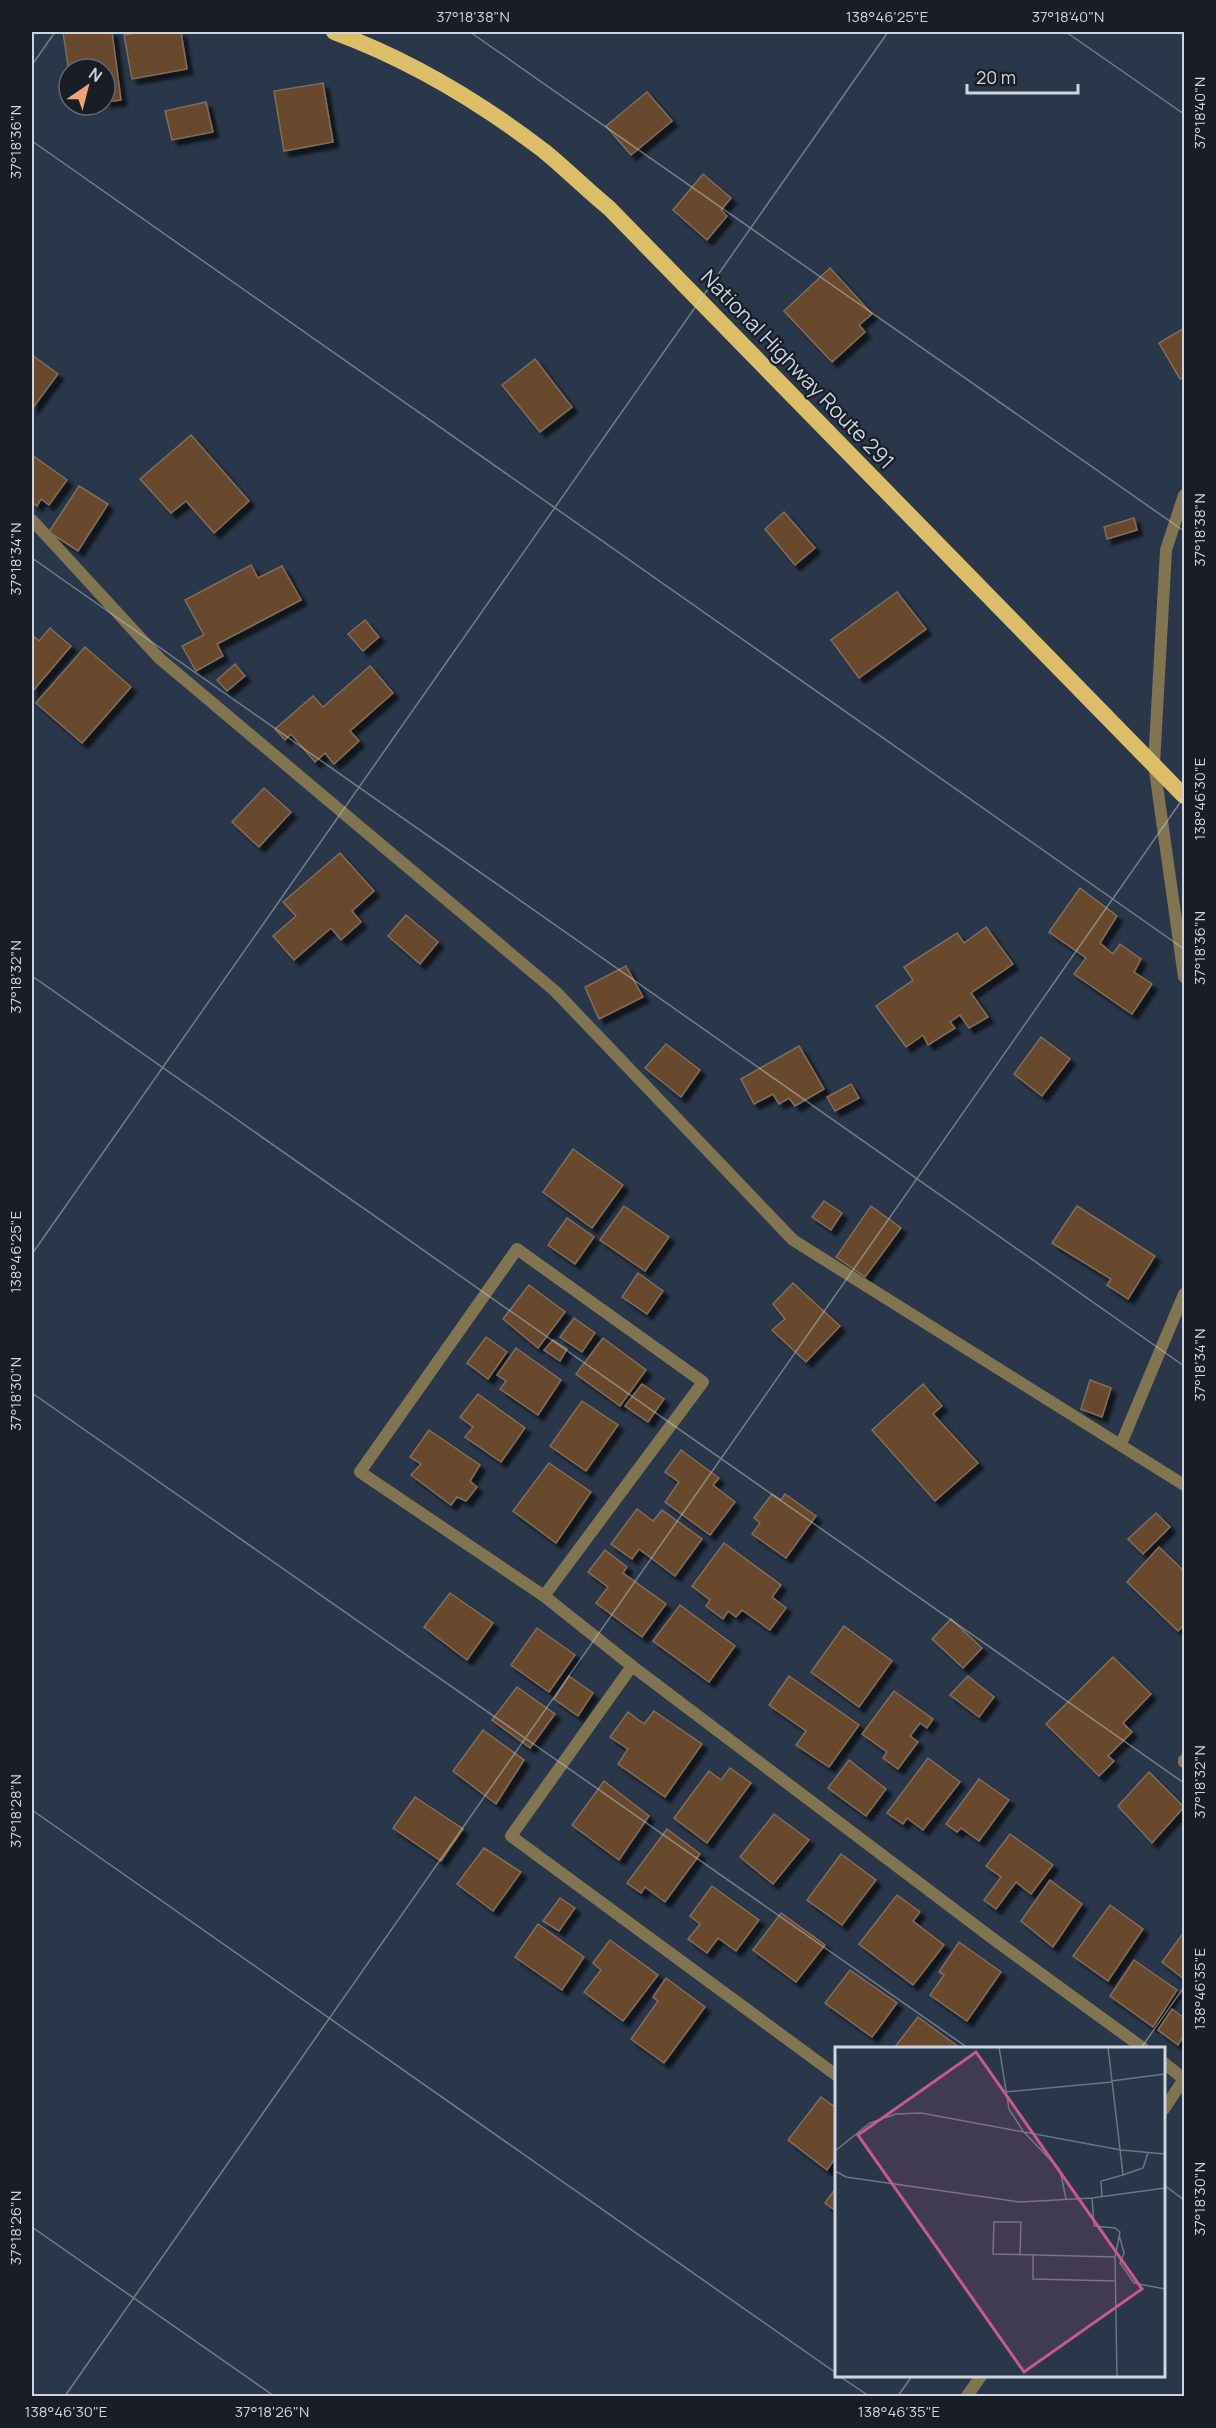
<svg xmlns="http://www.w3.org/2000/svg" width="1216" height="2428" font-family="Manrope,sans-serif">
  <defs>
    <filter id="shadow"><feDropShadow dx="5.5" dy="5.5" stdDeviation="1.5" flood-color="#0009"/></filter>
  </defs>
  <rect width="100%" height="100%" fill="#2a3649"/>
  <!-- building -->
  <g fill="#68492d" stroke="#816d5a" stroke-width="1.5" filter="url(#shadow)">
    <polygon points="63,32 112,32 121,100 105,102 105,69 69,69 69,72"/>
    <polygon points="141,32 181,32 187,69 132,79 124,35"/>
    <polygon points="323,83 333,142 284,151 274,91"/>
    <polygon points="647,92 672,121 631,155 606,126"/>
    <polygon points="206,102 213,132 172,140 165,111"/>
    <polygon points="703,174 731,198 721,210 727,216 707,240 673,210"/>
    <polygon points="830,268 872,314 859,325 865,332 832,362 784,311"/>
    <polygon points="1184,328 1184,377 1180,379 1159,343"/>
    <polygon points="32,355 58,374 32,409"/>
    <polygon points="535,359 572,407 540,432 502,385"/>
    <polygon points="191,435 249,501 214,533 186,501 171,513 140,479"/>
    <polygon points="32,455 67,480 49,505 41,499 37,506 32,502"/>
    <polygon points="79,486 108,504 78,551 49,532"/>
    <polygon points="784,512 815,548 795,565 765,529"/>
    <polygon points="1134,518 1137,530 1107,539 1104,527"/>
    <polygon points="251,565 258,578 282,566 301,600 217,644 223,656 196,671 182,646 204,635 185,600"/>
    <polygon points="897,592 926,629 859,678 831,640"/>
    <polygon points="365,620 379,637 363,651 348,634"/>
    <polygon points="50,628 71,646 32,692 32,635 39,641"/>
    <polygon points="85,647 131,687 82,743 36,703"/>
    <polygon points="235,664 245,676 227,691 217,680"/>
    <polygon points="370,666 393,693 350,731 359,741 334,764 325,753 315,762 291,734 285,740 275,729 313,696 323,707"/>
    <polygon points="264,788 291,812 259,847 232,822"/>
    <polygon points="340,853 374,891 352,911 361,922 341,940 331,928 294,960 273,936 296,916 283,902"/>
    <polygon points="1080,888 1117,916 1100,943 1113,954 1120,944 1141,959 1134,972 1152,984 1132,1014 1074,974 1086,958 1049,932"/>
    <polygon points="406,915 438,942 420,964 388,936"/>
    <polygon points="986,927 1013,964 971,993 988,1017 969,1028 960,1015 950,1022 955,1028 928,1045 923,1035 906,1047 876,1006 913,980 904,967 957,933 964,943"/>
    <polygon points="626,966 643,997 599,1019 585,987"/>
    <polygon points="1041,1037 1070,1059 1042,1096 1014,1074"/>
    <polygon points="666,1044 700,1070 681,1097 645,1068"/>
    <polygon points="799,1046 824,1089 795,1106 789,1098 779,1104 773,1094 754,1104 741,1079"/>
    <polygon points="851,1084 859,1098 835,1111 827,1097"/>
    <polygon points="573,1149 623,1185 592,1228 543,1192"/>
    <polygon points="824,1201 842,1213 831,1230 812,1217"/>
    <polygon points="624,1206 669,1237 645,1271 600,1240"/>
    <polygon points="871,1206 901,1228 865,1277 836,1257"/>
    <polygon points="1077,1206 1155,1256 1128,1299 1107,1285 1111,1279 1052,1243"/>
    <polygon points="567,1218 594,1237 575,1264 548,1245"/>
    <polygon points="638,1273 663,1291 647,1314 622,1297"/>
    <polygon points="793,1283 840,1326 806,1362 772,1330 785,1319 773,1304"/>
    <polygon points="529,1285 565,1312 538,1348 503,1319"/>
    <polygon points="574,1318 595,1333 582,1352 560,1337"/>
    <polygon points="486,1337 507,1352 488,1379 467,1363"/>
    <polygon points="603,1338 646,1370 620,1406 576,1374"/>
    <polygon points="553,1340 567,1349 560,1361 544,1350"/>
    <polygon points="516,1348 561,1380 538,1415 500,1389 506,1381 497,1375"/>
    <polygon points="1090,1380 1111,1388 1102,1417 1081,1409"/>
    <polygon points="642,1384 664,1399 648,1422 625,1406"/>
    <polygon points="923,1384 942,1406 933,1414 978,1463 935,1501 872,1430"/>
    <polygon points="478,1394 525,1428 501,1462 465,1437 473,1427 460,1417"/>
    <polygon points="582,1401 618,1425 586,1471 550,1446"/>
    <polygon points="429,1430 480,1465 470,1481 477,1487 466,1501 457,1497 451,1505 411,1475 421,1464 410,1457"/>
    <polygon points="681,1450 719,1478 713,1485 735,1502 710,1535 665,1502 679,1482 665,1472"/>
    <polygon points="549,1463 591,1492 556,1543 513,1511"/>
    <polygon points="772,1494 781,1500 785,1494 816,1516 786,1558 752,1534 760,1523 754,1518"/>
    <polygon points="637,1509 653,1521 662,1510 702,1539 675,1576 639,1549 632,1559 611,1544"/>
    <polygon points="1156,1513 1170,1527 1143,1554 1128,1539"/>
    <polygon points="724,1543 781,1585 772,1597 786,1608 770,1630 742,1610 736,1617 728,1611 723,1619 706,1606 710,1600 692,1586"/>
    <polygon points="1159,1547 1184,1571 1184,1625 1178,1631 1127,1582"/>
    <polygon points="605,1550 627,1567 623,1573 666,1604 642,1637 596,1603 608,1587 588,1572"/>
    <polygon points="450,1593 493,1623 467,1660 424,1627"/>
    <polygon points="680,1605 735,1646 709,1682 653,1641"/>
    <polygon points="951,1619 982,1648 963,1668 932,1639"/>
    <polygon points="844,1626 892,1661 859,1707 811,1672"/>
    <polygon points="537,1628 575,1655 549,1692 511,1665"/>
    <polygon points="1113,1657 1151,1694 1123,1723 1132,1732 1108,1756 1114,1761 1099,1776 1046,1724"/>
    <polygon points="569,1676 593,1693 578,1716 554,1699"/>
    <polygon points="789,1676 859,1725 829,1767 796,1745 806,1731 769,1705"/>
    <polygon points="968,1676 994,1697 979,1717 950,1695"/>
    <polygon points="517,1687 555,1714 530,1748 492,1720"/>
    <polygon points="894,1691 933,1719 927,1728 920,1723 910,1736 918,1742 898,1769 883,1758 887,1752 862,1734"/>
    <polygon points="654,1711 702,1744 665,1797 618,1764 628,1749 610,1737 628,1712 644,1724"/>
    <polygon points="483,1730 524,1760 496,1804 453,1771"/>
    <polygon points="928,1758 960,1782 923,1830 907,1818 903,1824 887,1813"/>
    <polygon points="849,1760 886,1789 866,1816 828,1788"/>
    <polygon points="730,1768 751,1783 707,1843 674,1818 709,1771 721,1780"/>
    <polygon points="1149,1772 1184,1807 1152,1843 1118,1806"/>
    <polygon points="979,1779 1009,1800 979,1841 961,1828 957,1832 946,1824"/>
    <polygon points="604,1781 649,1816 619,1860 572,1825"/>
    <polygon points="415,1797 463,1829 441,1861 393,1828"/>
    <polygon points="774,1814 809,1840 773,1884 740,1857"/>
    <polygon points="667,1829 700,1854 665,1902 645,1887 641,1893 627,1883"/>
    <polygon points="1010,1834 1053,1865 1031,1894 1016,1882 996,1909 984,1900 1001,1877 986,1866"/>
    <polygon points="484,1848 521,1872 493,1911 457,1884"/>
    <polygon points="841,1854 876,1880 842,1925 807,1900"/>
    <polygon points="1050,1880 1082,1904 1053,1947 1021,1921"/>
    <polygon points="712,1886 759,1920 736,1951 718,1938 707,1953 688,1939 700,1924 690,1916"/>
    <polygon points="897,1895 920,1912 913,1921 944,1945 913,1985 859,1944"/>
    <polygon points="560,1898 575,1908 559,1931 543,1921"/>
    <polygon points="1110,1905 1143,1929 1108,1981 1073,1956"/>
    <polygon points="781,1913 825,1945 796,1982 753,1950"/>
    <polygon points="538,1924 584,1957 562,1990 515,1957"/>
    <polygon points="1184,1932 1184,1979 1162,1962"/>
    <polygon points="610,1940 658,1975 623,2021 584,1992 601,1970 593,1963"/>
    <polygon points="959,1942 1001,1972 967,2021 930,1995 944,1975 939,1972"/>
    <polygon points="1134,1960 1177,1990 1153,2027 1110,1996"/>
    <polygon points="850,1970 897,2003 872,2037 825,2003"/>
    <polygon points="666,1978 705,2007 664,2063 631,2039 658,2001 653,1997"/>
    <polygon points="1172,2009 1184,2018 1184,2035 1178,2045 1158,2030"/>
    <polygon points="918,2017 960,2048 894,2048"/>
    <polygon points="821,2097 836,2108 836,2157 827,2170 788,2140"/>
    <polygon points="836,2188 836,2211 825,2203"/>
  </g>
  <g fill="none" stroke-linecap="round" stroke-linejoin="round">
    <!-- minor -->
    <g stroke="#817551" stroke-width="12">
      <polyline points="1184,495 1166,550 1154,764 1184,977"/>
      <polyline points="32,520 159,658 555,991 793,1240 1184,1485"/>
      <polyline points="1121,1444 1184,1294"/>
      <polyline points="544,1596 703,1382 517,1249 360,1472 544,1596 632,1666 996,1941 1143,2048"/>
      <polyline points="632,1666 511,1836 836,2075"/>
      <polyline points="1184,1760 1184,1762"/>
      <polyline points="1164,2063 1184,2079"/>
      <polyline points="1164,2109 1184,2079"/>
      <polyline points="967,2396 981,2376"/>
    </g>
    <!-- trunk -->
    <path stroke="#dcbe68" stroke-width="16" d="M334 32C410 60 480 102 544 151 566 169 587 190 609 208L1184 796"/>
  </g>
  <!-- ticks -->
  <path fill="none" stroke="#cdd5e1" stroke-width="1.5" stroke-opacity="0.45" d="M470 32 1184 531M1066 32 1184 114M32 65 55 32M32 141 1184 949M32 558 1184 1366M32 976 1184 1783M32 1254 888 32M32 1393 968 2048M32 1810 836 2373M1141 2048 1184 1987M1164 2185 1184 2200M32 2227 274 2396M839 2376 869 2396M65 2396 1184 797M898 2396 912 2376"/>
  <g text-anchor="middle" dominant-baseline="central" stroke-width="4.5" stroke-linejoin="round" paint-order="stroke">
    <!-- street labels -->
    <g font-size="21" fill="#cdd5e1" stroke="#181d26">
      <text transform="translate(798 369) rotate(46)">National Highway Route 291</text>
    </g>
  </g>
  <!-- overview -->
  <g transform="translate(835 2047)">
    <rect width="330" height="330" fill="#2a3649"/>
    <path fill="none" stroke="#6b7686" stroke-width="1.5" d="M164 0 174 62 188 84 225 123 231 152M276 34 330 27M169 45 277 35M0 104 35 76 61 67 86 66 286 103 330 107M0 124 11 130 185 155 257 151 330 141M288 128 308 121 313 106M267 150 266 134 288 128 273 0M257 151 259 179 280 181 285 185 280 210 282 330M284 188 289 206 285 216 299 236 330 242M185 207 186 175H159L158 207 280 210M198 207V232L280 234"/>
    <path fill="#c65a8a" fill-opacity="0.15" stroke="#c65a8a" stroke-width="3" d="M141 5 307 242 189 325 23 88Z"/>
    <rect width="330" height="330" fill="none" stroke="#cdd5e1" stroke-width="3"/>
  </g>
  <!-- border -->
  <rect width="1216" height="2428" fill="none" stroke="#181d26" stroke-width="66"/>
  <!-- north arrow -->
  <g transform="translate(87 87) rotate(35)"><circle r="28" fill="#181d26" stroke="#606771" stroke-width="1.5"/>
  <path d="M0-4.5L10 22L0 15L-10 22Z" fill="#f0a27a"/>
  <text y="-9" font-size="16" font-weight="bold" text-anchor="middle" fill="#cdd5e1">N</text>
  </g>
  <!-- scale -->
  <path d="M967 84v9h111v-9" fill="none" stroke="#cdd5e1" stroke-width="3"/>
  <text x="976" y="84" font-size="18" fill="#cdd5e1" stroke="#181d26" stroke-width="4.5" paint-order="stroke">20 m</text>
  <rect x="33" y="33" width="1150" height="2362" fill="none" stroke="#cdd5e1" stroke-width="2"/>
  <g font-size="15" text-anchor="middle" fill="#cdd5e1">
    <text x="473" y="22">37°18'38"N</text>
    <text x="887" y="22">138°46'25"E</text>
    <text x="1068" y="22">37°18'40"N</text>
    <text transform="translate(1200 113) rotate(-90)" y="5">37°18'40"N</text>
    <text transform="translate(16 142) rotate(-90)" y="5">37°18'36"N</text>
    <text transform="translate(1200 530) rotate(-90)" y="5">37°18'38"N</text>
    <text transform="translate(16 559) rotate(-90)" y="5">37°18'34"N</text>
    <text transform="translate(1200 799) rotate(-90)" y="5">138°46'30"E</text>
    <text transform="translate(1200 948) rotate(-90)" y="5">37°18'36"N</text>
    <text transform="translate(16 977) rotate(-90)" y="5">37°18'32"N</text>
    <text transform="translate(16 1252) rotate(-90)" y="5">138°46'25"E</text>
    <text transform="translate(1200 1365) rotate(-90)" y="5">37°18'34"N</text>
    <text transform="translate(16 1394) rotate(-90)" y="5">37°18'30"N</text>
    <text transform="translate(1200 1782) rotate(-90)" y="5">37°18'32"N</text>
    <text transform="translate(16 1811) rotate(-90)" y="5">37°18'28"N</text>
    <text transform="translate(1200 1989) rotate(-90)" y="5">138°46'35"E</text>
    <text transform="translate(1200 2199) rotate(-90)" y="5">37°18'30"N</text>
    <text transform="translate(16 2228) rotate(-90)" y="5">37°18'26"N</text>
    <text x="66" y="2417">138°46'30"E</text>
    <text x="272" y="2417">37°18'26"N</text>
    <text x="899" y="2417">138°46'35"E</text>
  </g>
</svg>
